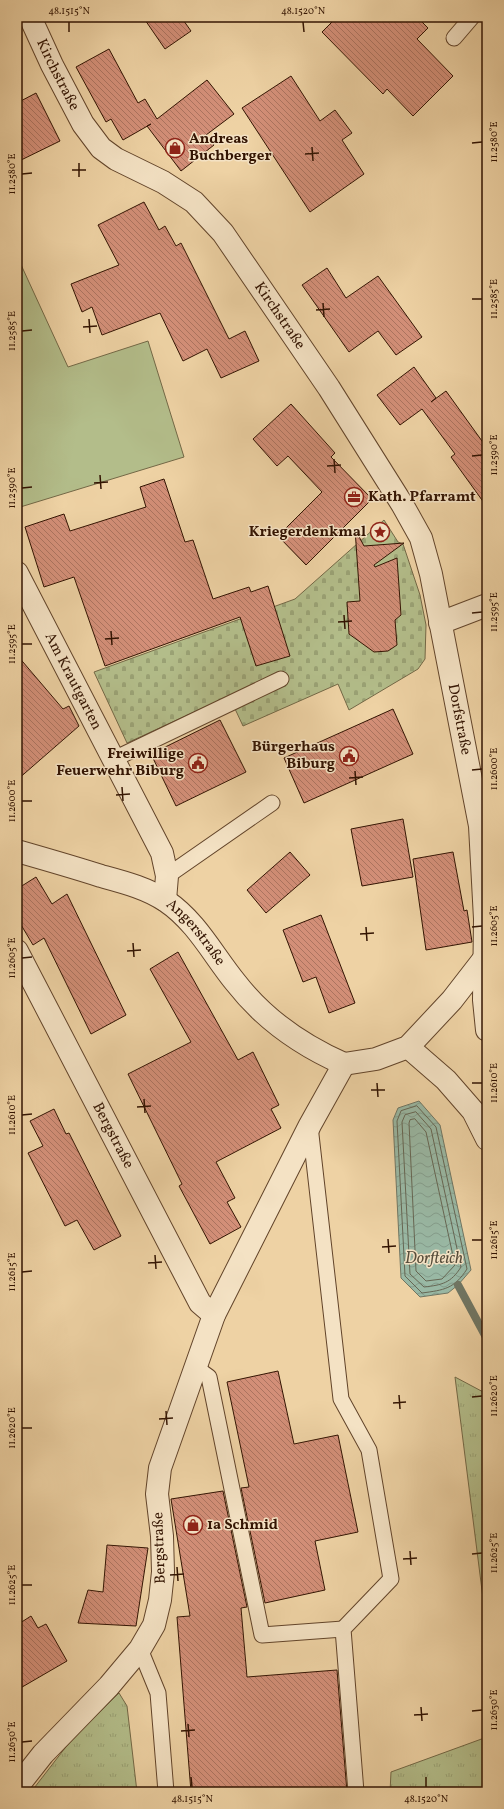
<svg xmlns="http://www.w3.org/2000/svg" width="504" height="1809" font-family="Vollkorn,serif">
  <defs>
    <pattern id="grass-tufts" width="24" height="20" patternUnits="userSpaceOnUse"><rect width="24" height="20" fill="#b3bd8a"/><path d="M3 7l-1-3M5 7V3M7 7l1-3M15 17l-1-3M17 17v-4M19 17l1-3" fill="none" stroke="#9aa275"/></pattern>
    <pattern id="cemetery-stones" width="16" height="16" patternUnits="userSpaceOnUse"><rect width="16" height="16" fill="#b3bd8a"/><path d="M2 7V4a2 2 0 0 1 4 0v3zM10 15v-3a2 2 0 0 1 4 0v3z" fill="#9aa275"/></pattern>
    <pattern id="water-waves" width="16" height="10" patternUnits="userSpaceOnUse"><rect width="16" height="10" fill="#99b8a4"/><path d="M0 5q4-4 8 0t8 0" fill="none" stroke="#849d8c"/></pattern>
    <pattern id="building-back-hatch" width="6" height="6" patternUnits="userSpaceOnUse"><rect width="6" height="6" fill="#d38f78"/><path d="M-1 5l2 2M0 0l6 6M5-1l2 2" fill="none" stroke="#ac7460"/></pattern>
  </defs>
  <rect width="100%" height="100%" fill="#eed2a4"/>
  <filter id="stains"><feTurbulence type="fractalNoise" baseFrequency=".005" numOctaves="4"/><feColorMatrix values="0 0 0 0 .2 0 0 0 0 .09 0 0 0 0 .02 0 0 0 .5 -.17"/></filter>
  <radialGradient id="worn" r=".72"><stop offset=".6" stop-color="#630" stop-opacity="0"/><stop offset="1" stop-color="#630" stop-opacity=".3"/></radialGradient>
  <!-- grass -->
  <g fill="url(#grass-tufts)" stroke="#736846">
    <polygon points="455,1377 487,1394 487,1630"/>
    <polygon points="119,1693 127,1706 137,1792 31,1792 72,1739"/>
    <polygon points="487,1737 487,1792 390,1792 391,1772"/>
  </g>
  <!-- cemetery -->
  <polygon fill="url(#cemetery-stones)" stroke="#736846" points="384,520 398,542 403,544 420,595 426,625 425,659 418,669 349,710 338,684 243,726 229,696 127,743 94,672 295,599"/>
  <!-- green -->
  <polygon fill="#b3bd8a" stroke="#736846" points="17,256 68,367 148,341 184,457 17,508"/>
  <!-- water -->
  <polygon fill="url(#water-waves)" stroke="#707663" points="419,1101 440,1125 471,1270 458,1285 448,1293 420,1297 401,1278 393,1120 398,1108"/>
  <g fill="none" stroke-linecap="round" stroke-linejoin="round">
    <!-- shore -->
    <g stroke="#666653" stroke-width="1">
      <path d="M417 1106 436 1127 467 1269C454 1289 444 1290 422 1293L405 1276 397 1121 401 1111Z"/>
      <path d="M416 1112 431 1129 461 1267C451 1283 442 1285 424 1287L410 1274 402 1122 405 1115Z"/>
      <polygon points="415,1119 426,1132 455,1265 442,1279 426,1281 416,1271 409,1123 410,1120"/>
    </g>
    <!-- stream -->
    <polyline stroke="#707663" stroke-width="8" points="458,1285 487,1339"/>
  </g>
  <!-- building -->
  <g fill="url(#building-back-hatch)" stroke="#331402">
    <polygon points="143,17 181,17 191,31 165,49"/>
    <polygon points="337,17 417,17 428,28 417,39 453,76 413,116 387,89 383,94 322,32"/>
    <polygon points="109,49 138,103 145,99 157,119 207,80 234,114 206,135 214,145 181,171 147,126 151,124 123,140 111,119 106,122 76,67"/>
    <polygon points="291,76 320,121 335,110 352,133 342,140 364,174 310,212 242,108"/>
    <polygon points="36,93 60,141 17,162 17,103"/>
    <polygon points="144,202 159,230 165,226 176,246 181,243 229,339 245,331 259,361 221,378 207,349 183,361 160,313 102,335 92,307 82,312 71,284 119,265 98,225"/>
    <polygon points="327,268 346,298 378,276 422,337 396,355 378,331 349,352 302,285"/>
    <polygon points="414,367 436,398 431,402 446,391 487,448 487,507 451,457 455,454 422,409 400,425 377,395"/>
    <polygon points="291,404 335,453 331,457 372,499 306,565 278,536 322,492 288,456 277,466 253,439"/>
    <polygon points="164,479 185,542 193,540 213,599 249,587 251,592 268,586 290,656 256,666 240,617 105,666 74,577 44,587 25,527 64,514 70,531 146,507 140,487"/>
    <polygon points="355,529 364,546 404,543 374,565 375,567 397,558 401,615 395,620 397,645 388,651 374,652 349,634 347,602 360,601"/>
    <polygon points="17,655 63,709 69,706 79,726 17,780"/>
    <polygon points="393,709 413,754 304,803 284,758"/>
    <polygon points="220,720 246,772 176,806 151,754"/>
    <polygon points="403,819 413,877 362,886 351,829"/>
    <polygon points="290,852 310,875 266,913 247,890"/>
    <polygon points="453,852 464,911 467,910 472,942 426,950 413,859"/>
    <polygon points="36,877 52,904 67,894 126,1015 91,1034 44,938 33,945 17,918 17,889"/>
    <polygon points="321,915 355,1003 329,1013 316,977 303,982 283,930"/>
    <polygon points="178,952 238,1060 253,1052 279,1105 271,1109 281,1128 216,1162 235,1198 227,1202 241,1227 210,1244 179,1186 182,1184 128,1074 191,1042 150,969"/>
    <polygon points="54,1109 66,1134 69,1133 121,1236 94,1250 77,1220 65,1226 28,1153 43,1146 30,1121"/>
    <polygon points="278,1371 294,1444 338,1435 358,1532 315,1541 325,1590 265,1603 241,1488 249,1487 227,1382"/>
    <polygon points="223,1491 247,1607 241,1608 247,1677 337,1670 347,1792 191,1792 177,1617 190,1616 171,1499"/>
    <polygon points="107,1545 148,1548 136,1626 78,1623 88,1590 103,1592"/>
    <polygon points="31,1616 38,1628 46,1624 67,1661 17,1690 17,1625"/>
  </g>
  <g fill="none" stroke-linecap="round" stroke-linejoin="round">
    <defs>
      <g id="service">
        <polyline points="454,38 472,17"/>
        <polyline points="114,759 281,679"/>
        <polyline points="167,876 272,803"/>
        <polyline points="310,1126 341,1399 369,1450 391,1579 343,1629 356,1792"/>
        <polyline points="195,1367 209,1377 262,1635 343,1629"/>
        <polyline points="140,1649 158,1693 166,1792"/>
      </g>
      <g id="minor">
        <path id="s1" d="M30 17 52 65 83 124 101 148 116 159 163 182 194 202 223 233 329 388 402 504 421 538 431 574 480 826 485 919 484 1000 487 1030"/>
        <path id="s2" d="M17 573 162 853 167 876 165 900"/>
        <polyline points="440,623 487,605"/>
        <path id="s3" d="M17 851C45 859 73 867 101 876 123 882 147 888 166 901 197 922 213 955 236 983 264 1019 303 1046 344 1064"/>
        <path id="s4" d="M17 951 200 1303 214 1315"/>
        <polyline points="408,1047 446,1080 473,1111 487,1139"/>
        <polyline points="344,1064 376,1059 408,1047 452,1000 483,960"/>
        <polyline points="17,1787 43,1754 109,1686 140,1649 154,1625 160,1600 163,1572 162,1536 157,1494 160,1468 214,1315 310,1125 344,1064"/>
      </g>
    </defs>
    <!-- service casing -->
    <use href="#service" stroke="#62442a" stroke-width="17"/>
    <!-- minor casing -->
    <use href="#minor" stroke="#62442a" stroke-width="24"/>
    <!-- service -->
    <use href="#service" stroke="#f4e2c4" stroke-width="15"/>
    <!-- minor -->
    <use href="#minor" stroke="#f4e2c4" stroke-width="22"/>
  </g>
  <!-- ticks -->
  <path fill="none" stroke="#331402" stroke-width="1.5" d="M69 22V32M303 22 304 32M472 143 482 142M312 147 313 161M305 154 319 153M79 163V177M72 170H86M22 174 32 173M472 299H482M323 303 324 317M316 310 330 309M89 319 90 333M83 327 97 326M22 331 32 330M472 456 482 455M334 459 335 473M327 466 341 465M100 475 101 489M94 483 108 482M22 488 32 487M472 613 482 612M344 615 345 629M338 622 352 621M111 631 112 645M105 639 119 638M22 644H32M472 770 482 769M355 771 356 785M349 778 363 777M122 787 123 801M116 795 130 794M22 801H32M366 927 367 941M472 927 482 926M360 934 374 933M133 943 134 957M127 951 141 950M22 958 32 957M377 1083 378 1097M472 1083H482M371 1090H385M144 1099 145 1113M137 1107 151 1106M22 1115 32 1114M388 1239 389 1253M472 1240H482M382 1247 396 1246M155 1255 156 1269M148 1263 162 1262M22 1272 32 1271M399 1395 400 1409M472 1397 482 1396M393 1403 406 1402M166 1411 167 1425M159 1419 173 1418M22 1428H32M410 1551 411 1565M472 1554 482 1553M403 1559 417 1558M177 1567 178 1581M170 1575 184 1574M22 1585H32M421 1707 422 1721M472 1711 482 1710M414 1715 428 1714M188 1724 189 1737M181 1731 195 1730M22 1742 32 1741M191 1777 192 1787M426 1777V1787"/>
  <!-- icons -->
  <defs>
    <symbol id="shop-ring" viewBox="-11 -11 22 22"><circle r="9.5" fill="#f4e2c4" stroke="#8f2418" stroke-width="1.5"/><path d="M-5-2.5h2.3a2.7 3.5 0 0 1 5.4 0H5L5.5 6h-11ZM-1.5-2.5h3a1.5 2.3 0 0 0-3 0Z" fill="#8f2418"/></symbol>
    <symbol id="office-ring" viewBox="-11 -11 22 22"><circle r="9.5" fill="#f4e2c4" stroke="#8f2418" stroke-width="1.5"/><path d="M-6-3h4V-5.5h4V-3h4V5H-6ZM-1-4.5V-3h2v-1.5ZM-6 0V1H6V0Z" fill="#8f2418"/></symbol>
    <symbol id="sight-ring" viewBox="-11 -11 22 22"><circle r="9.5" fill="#f4e2c4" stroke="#8f2418" stroke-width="1.5"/><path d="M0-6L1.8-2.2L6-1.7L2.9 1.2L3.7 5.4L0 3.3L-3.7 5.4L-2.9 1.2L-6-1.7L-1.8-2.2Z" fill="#8f2418"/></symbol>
    <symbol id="civic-ring" viewBox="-11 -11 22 22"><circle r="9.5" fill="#f4e2c4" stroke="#8f2418" stroke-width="1.5"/><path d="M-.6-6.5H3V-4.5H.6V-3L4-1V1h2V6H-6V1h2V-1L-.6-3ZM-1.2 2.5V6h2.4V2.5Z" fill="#8f2418"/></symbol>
  </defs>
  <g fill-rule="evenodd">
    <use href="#shop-ring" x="164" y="137" width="22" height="22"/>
    <use href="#office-ring" x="343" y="486" width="22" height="22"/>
    <use href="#sight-ring" x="369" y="521" width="22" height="22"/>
    <use href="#civic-ring" x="338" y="745" width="22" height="22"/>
    <use href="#civic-ring" x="187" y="752" width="22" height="22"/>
    <use href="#shop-ring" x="182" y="1514" width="22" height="22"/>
  </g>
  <g text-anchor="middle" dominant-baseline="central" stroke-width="3" stroke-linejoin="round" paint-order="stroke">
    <!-- street labels -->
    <g font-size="15" fill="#331402" stroke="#f4e2c4">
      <text stroke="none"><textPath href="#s1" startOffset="64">Kirchstraße</textPath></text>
      <text stroke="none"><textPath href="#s1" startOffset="400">Kirchstraße</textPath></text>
      <text stroke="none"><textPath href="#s2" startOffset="122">Am Krautgarten</textPath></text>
      <text stroke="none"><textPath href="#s1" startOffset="849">Dorfstraße</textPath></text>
      <text stroke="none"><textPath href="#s3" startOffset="201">Angerstraße</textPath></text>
      <text stroke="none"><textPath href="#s4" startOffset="208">Bergstraße</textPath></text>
      <text transform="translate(160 1548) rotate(-92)">Bergstraße</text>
    </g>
    <!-- poi labels -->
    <g font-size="15" font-weight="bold" fill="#331402" stroke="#f4e2c4" text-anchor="start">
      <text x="189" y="139">Andreas<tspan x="189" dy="17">Buchberger</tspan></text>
      <text x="368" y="497">Kath. Pfarramt</text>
      <text x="366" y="532" text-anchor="end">Kriegerdenkmal</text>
      <text x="335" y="747" text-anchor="end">Bürgerhaus<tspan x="335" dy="17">Biburg</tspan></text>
      <text x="184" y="754" text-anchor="end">Freiwillige<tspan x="184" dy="17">Feuerwehr Biburg</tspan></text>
      <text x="207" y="1525">1a Schmid</text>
    </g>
    <!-- water labels -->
    <g font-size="16" font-style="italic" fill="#574d3b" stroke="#f4e2c4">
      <text x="434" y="1259">Dorfteich</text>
    </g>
  </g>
  <!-- margin -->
  <rect width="504" height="1809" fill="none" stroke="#eed2a4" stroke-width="44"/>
  <rect x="22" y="22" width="460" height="1765" fill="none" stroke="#331402" stroke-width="1.5"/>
  <g font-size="10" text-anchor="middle" fill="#331402">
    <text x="69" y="14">48.1515°N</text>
    <text x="303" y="14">48.1520°N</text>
    <text transform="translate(493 142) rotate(-90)" y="4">11.2580°E</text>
    <text transform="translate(11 174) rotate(-90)" y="4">11.2580°E</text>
    <text transform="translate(493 299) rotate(-90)" y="4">11.2585°E</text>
    <text transform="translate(11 331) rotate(-90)" y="4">11.2585°E</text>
    <text transform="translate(493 455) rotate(-90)" y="4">11.2590°E</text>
    <text transform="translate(11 488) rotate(-90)" y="4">11.2590°E</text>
    <text transform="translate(493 612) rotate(-90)" y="4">11.2595°E</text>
    <text transform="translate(11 644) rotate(-90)" y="4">11.2595°E</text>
    <text transform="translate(493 769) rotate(-90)" y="4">11.2600°E</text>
    <text transform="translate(11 801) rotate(-90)" y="4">11.2600°E</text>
    <text transform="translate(493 926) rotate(-90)" y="4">11.2605°E</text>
    <text transform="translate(11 958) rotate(-90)" y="4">11.2605°E</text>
    <text transform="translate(493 1083) rotate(-90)" y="4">11.2610°E</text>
    <text transform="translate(11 1115) rotate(-90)" y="4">11.2610°E</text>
    <text transform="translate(493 1240) rotate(-90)" y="4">11.2615°E</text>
    <text transform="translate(11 1272) rotate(-90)" y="4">11.2615°E</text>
    <text transform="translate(493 1396) rotate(-90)" y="4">11.2620°E</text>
    <text transform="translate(11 1428) rotate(-90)" y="4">11.2620°E</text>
    <text transform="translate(493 1553) rotate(-90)" y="4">11.2625°E</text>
    <text transform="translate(11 1585) rotate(-90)" y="4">11.2625°E</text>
    <text transform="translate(493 1710) rotate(-90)" y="4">11.2630°E</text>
    <text transform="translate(11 1742) rotate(-90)" y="4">11.2630°E</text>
    <text x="192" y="1802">48.1515°N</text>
    <text x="426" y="1802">48.1520°N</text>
  </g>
  <rect width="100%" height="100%" filter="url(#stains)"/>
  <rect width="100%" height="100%" fill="url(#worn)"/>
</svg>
